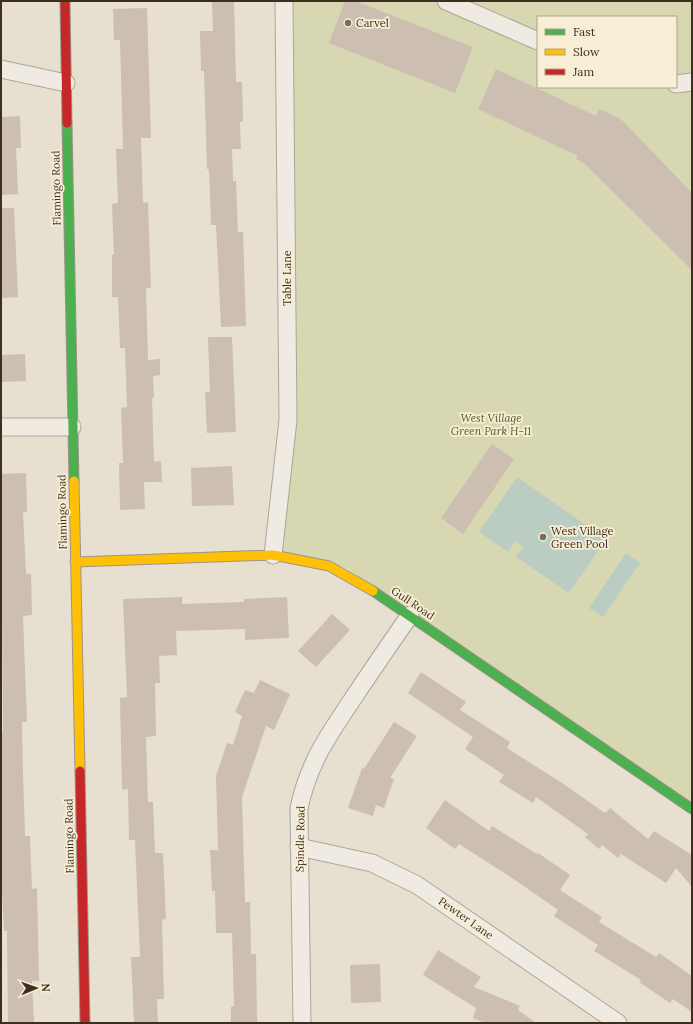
<svg xmlns="http://www.w3.org/2000/svg" width="693" height="1024" font-family="Lora,serif">
  <rect width="100%" height="100%" fill="#e7e0d0"/>
  <!-- green -->
  <path fill="#d7d7b2" fill-rule="evenodd" d="M293 1H692V804L346 568 280 552 291 417ZM538 17H676V87H538Z"/>
  <!-- water -->
  <g fill="#bbcdc2">
    <polygon points="517,477 606,539 569,593 516,557 523,547 515,541 508,552 479,532"/>
    <polygon points="626,553 640,563 603,617 589,608"/>
  </g>
  <!-- building -->
  <g fill="#ccbeb0">
    <polygon points="212,1 234,1 236,82 242,82 243,121 240,122 241,149 232,149 233,181 236,181 238,232 243,232 246,326 221,327 216,225 211,225 209,169 207,169 204,71 201,71 200,31 213,31"/>
    <polygon points="345,1 355,1 368,6 473,47 455,93 329,43"/>
    <polygon points="147,8 151,138 141,138 143,203 148,202 151,288 146,288 148,360 160,359 160,375 153,376 154,398 152,398 154,462 161,461 162,482 144,482 145,509 120,510 119,463 123,463 121,408 127,407 125,348 120,348 118,297 112,297 112,255 114,255 112,204 118,203 116,149 123,149 120,40 114,40 113,9"/>
    <polygon points="496,69 596,116 599,109 621,119 692,193 692,270 585,164 576,159 578,156 478,109"/>
    <polygon points="20,116 21,148 16,148 18,194 1,195 1,117"/>
    <polygon points="1,208 14,208 18,297 1,298"/>
    <polygon points="208,337 232,337 236,432 207,433 205,392 210,392"/>
    <polygon points="25,354 26,381 1,382 1,355"/>
    <polygon points="492,444 514,459 463,534 441,518"/>
    <polygon points="232,466 234,505 192,506 191,468"/>
    <polygon points="26,473 27,512 23,512 26,574 31,574 32,615 23,616 27,722 22,722 23,772 25,836 30,836 32,889 37,888 39,981 32,981 34,1023 8,1023 7,931 4,931 1,870 1,733 3,733 1,474"/>
    <polygon points="182,597 182,604 244,602 244,599 287,597 289,638 245,640 245,629 176,631 177,655 159,656 160,683 155,683 156,736 146,737 148,802 153,802 155,853 163,853 166,919 162,920 164,999 157,999 158,1023 134,1023 131,957 140,957 135,840 129,840 128,789 122,790 120,698 127,697 123,599"/>
    <polygon points="332,614 350,630 316,667 298,651"/>
    <polygon points="421,672 466,702 460,710 510,742 507,748 562,783 605,813 610,808 648,839 654,831 692,855 692,887 676,868 666,883 621,854 618,858 602,845 599,849 585,837 588,834 536,797 533,803 499,782 504,775 465,749 473,737 408,693"/>
    <polygon points="260,680 290,694 274,730 266,726 242,797 245,902 250,902 251,954 256,954 257,1023 231,1023 231,1007 234,1006 232,933 216,933 215,891 212,891 210,850 218,850 216,776 227,743 233,745 242,716 235,712 245,690 254,693"/>
    <polygon points="394,722 417,736 390,778 394,779 384,808 376,805 373,816 348,808 362,768 364,769"/>
    <polygon points="445,800 489,831 492,826 537,854 538,853 570,875 560,890 602,917 599,922 656,957 659,953 692,976 692,1012 673,999 670,1003 639,982 641,980 594,951 598,945 554,916 558,910 518,882 459,844 455,849 426,828"/>
    <polygon points="438,950 481,977 474,987 520,1006 518,1010 536,1023 485,1023 473,1018 476,1008 423,975"/>
    <polygon points="380,964 381,1002 351,1003 350,965"/>
  </g>
  <g fill="none" stroke-linecap="round" stroke-linejoin="round">
    <defs>
      <g id="street">
        <polyline points="446,1 538,41"/>
        <polyline points="1,69 66,83"/>
        <polyline points="676,84 692,82"/>
        <polyline points="1,427 72,427"/>
        <polyline points="273,555 288,420 284,1"/>
        <polyline points="299,847 372,863 417,885 618,1023"/>
        <path d="M302 1023 299 808C309 761 330 733 356 694 374 667 392 641 410 615"/>
      </g>
      <g id="fast">
        <polyline points="67,123 74,481"/>
        <polyline points="373,591 692,809"/>
      </g>
      <g id="slow">
        <polyline points="74,481 80,771"/>
        <polyline points="75,562 273,555 329,566 373,591"/>
      </g>
      <g id="jam">
        <polyline points="65,1 67,123"/>
        <polyline points="80,771 85,1023"/>
      </g>
    </defs>
    <!-- street casing -->
    <use href="#street" stroke="#ada598" stroke-width="19"/>
    <!-- fast casing -->
    <use href="#fast" stroke="#9c9488" stroke-width="11"/>
    <!-- slow casing -->
    <use href="#slow" stroke="#9c9488" stroke-width="11"/>
    <!-- jam casing -->
    <use href="#jam" stroke="#9c9488" stroke-width="11"/>
    <!-- street -->
    <use href="#street" stroke="#efebe2" stroke-width="17"/>
    <!-- fast -->
    <use href="#fast" stroke="#4caf50" stroke-width="9"/>
    <!-- slow -->
    <use href="#slow" stroke="#ffc107" stroke-width="9"/>
    <!-- jam -->
    <use href="#jam" stroke="#c62828" stroke-width="9"/>
  </g>
  <!-- markers -->
  <g fill="#786c5d" stroke="#f8eed6" stroke-width="1.5">
    <circle cx="348" cy="23" r="4"/>
    <circle cx="543" cy="537" r="4"/>
  </g>
  <g text-anchor="middle" dominant-baseline="central" stroke-width="3.5" stroke-linejoin="round" paint-order="stroke">
    <!-- poi labels -->
    <g font-size="11" fill="#3d2e1f" stroke="#f8eed6" text-anchor="start">
      <text x="356" y="23">Carvel</text>
      <text x="551" y="531">West Village<tspan x="551" dy="13">Green Pool</tspan></text>
    </g>
    <!-- street labels -->
    <g font-size="11" fill="#3d2e1f" stroke="#f8eed6">
      <text transform="translate(56 188) rotate(-91)">Flamingo Road</text>
      <text transform="translate(287 278) rotate(-90)">Table Lane</text>
      <text transform="translate(62 512) rotate(-91)">Flamingo Road</text>
      <text transform="translate(413 603) rotate(34)">Gull Road</text>
      <text transform="translate(69 836) rotate(-91)">Flamingo Road</text>
      <text transform="translate(300 839) rotate(-89)">Spindle Road</text>
      <text transform="translate(466 918) rotate(35)">Pewter Lane</text>
    </g>
    <!-- park labels -->
    <g font-size="11" font-style="italic" fill="#4e5b24" stroke="#f8eed6">
      <text x="491" y="418">West Village<tspan x="491" dy="13">Green Park H-11</tspan></text>
    </g>
  </g>
  <!-- border -->
  <rect width="693" height="1024" fill="none" stroke="#3d2e1f" stroke-width="4"/>
  <!-- legend -->
  <rect x="537" y="16" width="140" height="72" fill="#f8eed6" stroke="#ada18d"/>
  <rect x="545" y="29" width="20" height="6" fill="#4caf50" stroke="#ada18d"/>
  <text x="573" y="36" font-size="12" fill="#3d2e1f">Fast</text>
  <rect x="545" y="49" width="20" height="6" fill="#ffc107" stroke="#ada18d"/>
  <text x="573" y="56" font-size="12" fill="#3d2e1f">Slow</text>
  <rect x="545" y="69" width="20" height="6" fill="#c62828" stroke="#ada18d"/>
  <text x="573" y="76" font-size="12" fill="#3d2e1f">Jam</text>
  <!-- north arrow -->
  <g transform="translate(36 988) rotate(88)" stroke="#f8eed6" stroke-width="3" paint-order="stroke">
  <path d="M0-3L7 15L0 10L-7 15Z" fill="#3d2e1f"/>
  <text y="-6" font-size="11" font-weight="bold" text-anchor="middle" fill="#3d2e1f">N</text>
  </g>
</svg>
